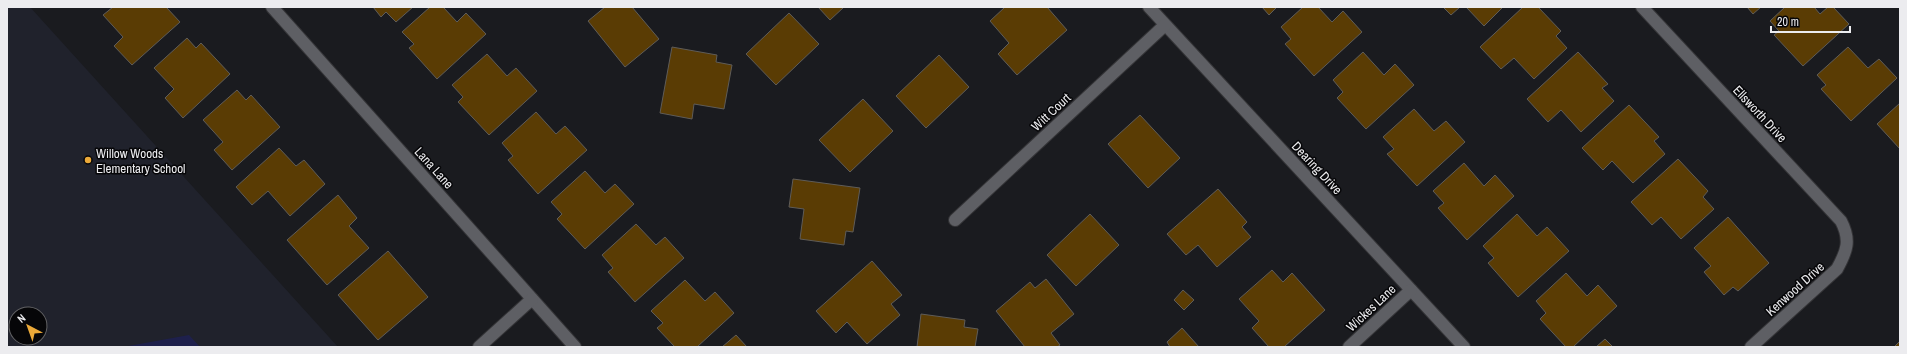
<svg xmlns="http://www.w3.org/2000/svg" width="1907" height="354" font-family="'Archivo Narrow',sans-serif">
  <rect width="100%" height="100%" fill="#1a1b1f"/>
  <!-- built -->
  <path fill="#20222c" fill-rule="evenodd" d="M7 7H30L338 347H7ZM16 314H40V338H16Z"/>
  <!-- green -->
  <polygon fill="#1e204c" points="189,335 200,347 123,347"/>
  <!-- building -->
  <g fill="#5a3c04" stroke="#5f5c58">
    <polygon points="113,7 166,7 180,22 132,65 114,46 123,37 103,15"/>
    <polygon points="373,7 413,7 396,22 386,12 381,17"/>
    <polygon points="430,7 443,7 457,22 466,13 486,34 437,79 409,48 414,44 402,32"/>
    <polygon points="605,7 632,7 659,39 625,67 588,21"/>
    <polygon points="818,7 844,7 830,20"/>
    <polygon points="1005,7 1047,7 1067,30 1017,75 998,54 1009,43 990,21"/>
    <polygon points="1262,7 1277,7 1269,15"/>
    <polygon points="1303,7 1318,7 1332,22 1343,11 1362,32 1314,76 1285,44 1291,39 1281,27"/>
    <polygon points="1443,7 1460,7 1451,15"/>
    <polygon points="1466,7 1503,7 1484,26"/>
    <polygon points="1523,7 1538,7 1561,31 1556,36 1567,48 1534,79 1514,58 1501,69 1480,47"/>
    <polygon points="1747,7 1761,7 1753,14"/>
    <polygon points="1785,7 1814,7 1820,14 1828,7 1833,7 1849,24 1803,66 1774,35 1779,31 1770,21"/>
    <polygon points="789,13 819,44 776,85 746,54"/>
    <polygon points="187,38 196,48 201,43 230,74 183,118 165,98 174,89 154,68"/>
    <polygon points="672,47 717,55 716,62 732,65 724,109 694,104 692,119 660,113"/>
    <polygon points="1848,47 1868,68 1879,59 1897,78 1851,121 1821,89 1826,85 1817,75"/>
    <polygon points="1363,52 1384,75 1395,64 1414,85 1366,129 1337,98 1343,92 1333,80"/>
    <polygon points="1578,52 1608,84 1602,88 1614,101 1581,132 1561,110 1548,122 1527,99"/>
    <polygon points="487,54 507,76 516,68 537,91 489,135 458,102 463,97 452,85"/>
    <polygon points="939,55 969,87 926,128 896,96"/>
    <polygon points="237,90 246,100 251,95 280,127 232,170 214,150 223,142 203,120"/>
    <polygon points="863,99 893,131 850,172 819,140"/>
    <polygon points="1900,103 1900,149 1877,124"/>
    <polygon points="1629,105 1659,137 1654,141 1665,154 1633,183 1612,161 1603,170 1582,148"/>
    <polygon points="1414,109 1434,131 1446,121 1465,142 1417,186 1387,154 1394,149 1383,137"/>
    <polygon points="536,112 556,134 565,126 587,150 538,194 508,160 513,156 502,143"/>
    <polygon points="1140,115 1180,158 1148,188 1108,144"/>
    <polygon points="279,148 296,166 304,160 325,184 290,216 268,191 252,205 236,187"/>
    <polygon points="1678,159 1708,191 1703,197 1714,209 1681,239 1661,217 1652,225 1631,202"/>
    <polygon points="1464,163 1484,186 1495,175 1514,196 1467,240 1438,208 1444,203 1433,191"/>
    <polygon points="585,171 605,193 615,184 634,204 585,249 557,219 562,214 551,202"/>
    <polygon points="793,179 860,188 853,232 846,231 844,245 800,239 804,209 789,207"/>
    <polygon points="1218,189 1247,222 1242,227 1251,237 1217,267 1198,245 1186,255 1167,234"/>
    <polygon points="338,195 357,218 349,226 369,248 327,285 287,240"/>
    <polygon points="1090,214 1119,245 1076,286 1047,255"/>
    <polygon points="1517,214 1537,236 1547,227 1569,251 1518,297 1488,263 1494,258 1483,246"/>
    <polygon points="1728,217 1769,263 1738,291 1733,287 1724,295 1704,272 1711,266 1694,248"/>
    <polygon points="636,224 656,245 665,237 684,258 635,302 608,272 613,268 602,255"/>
    <polygon points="388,251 428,297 378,340 338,295"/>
    <polygon points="872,261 902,295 891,304 900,315 867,344 847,322 836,333 816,311"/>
    <polygon points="1272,270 1283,282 1292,273 1325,310 1284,347 1269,347 1252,328 1259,321 1239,299"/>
    <polygon points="1566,273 1587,296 1598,285 1617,306 1573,347 1566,347 1540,319 1546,313 1536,301"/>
    <polygon points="1046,279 1074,314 1051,333 1060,345 1057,347 1025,347 996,311 1030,282 1035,288"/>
    <polygon points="685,280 705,301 715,292 734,313 697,347 675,347 657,328 663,323 651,311"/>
    <polygon points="1183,290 1194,300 1184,310 1174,300"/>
    <polygon points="921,314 965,320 964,327 978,329 975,347 917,347"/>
    <polygon points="1182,328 1199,347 1170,347 1167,342"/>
    <polygon points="736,335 747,347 722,347"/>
    <polygon points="1605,339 1613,347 1596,347"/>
    <polygon points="1900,341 1900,347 1894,347"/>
  </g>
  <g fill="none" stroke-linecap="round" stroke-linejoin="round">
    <defs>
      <g id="minor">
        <polyline points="272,7 575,347"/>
        <polyline points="1149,7 1464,347"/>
        <path d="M1642 7 1841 221C1851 240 1847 251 1837 269L1751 347"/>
        <polyline points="955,220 1165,25"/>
        <polyline points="479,347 532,299"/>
        <polyline points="1349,347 1411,290"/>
      </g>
    </defs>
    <!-- minor casing -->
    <use href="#minor" stroke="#343437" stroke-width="14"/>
    <!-- minor -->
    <use href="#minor" stroke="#5e5f64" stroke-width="12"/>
  </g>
  <!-- markers -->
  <circle fill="#eba939" stroke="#060608" stroke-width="1.5" cx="88" cy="160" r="4"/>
  <g text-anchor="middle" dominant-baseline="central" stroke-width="3" stroke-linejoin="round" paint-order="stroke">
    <!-- street labels -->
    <g font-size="13" fill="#ececef" stroke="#060608">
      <text transform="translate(1051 112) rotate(-43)">Witt Court</text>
      <text transform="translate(1760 114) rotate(47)">Ellsworth Drive</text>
      <text transform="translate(434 168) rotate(48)">Lana Lane</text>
      <text transform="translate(1317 168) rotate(47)">Dearing Drive</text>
      <text transform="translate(1795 289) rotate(-42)">Kenwood Drive</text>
      <text transform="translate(1371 308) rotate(-43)">Wickes Lane</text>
    </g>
    <!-- poi labels -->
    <g font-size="13" fill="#ececef" stroke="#060608" text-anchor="start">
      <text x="96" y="153">Willow Woods<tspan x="96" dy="15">Elementary School</tspan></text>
    </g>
  </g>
  <!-- border -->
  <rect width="1907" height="354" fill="none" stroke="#ececef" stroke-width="16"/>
  <!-- north arrow -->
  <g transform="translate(28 326) rotate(319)"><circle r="19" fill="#060608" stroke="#626264"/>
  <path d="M0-3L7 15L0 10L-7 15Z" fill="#eba939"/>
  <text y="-6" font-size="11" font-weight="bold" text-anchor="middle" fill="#ececef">N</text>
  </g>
  <!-- scale -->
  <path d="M1771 26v6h79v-6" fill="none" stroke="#ececef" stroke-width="2"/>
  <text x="1777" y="26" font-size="12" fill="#ececef" stroke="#060608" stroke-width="3" paint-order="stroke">20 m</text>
</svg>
